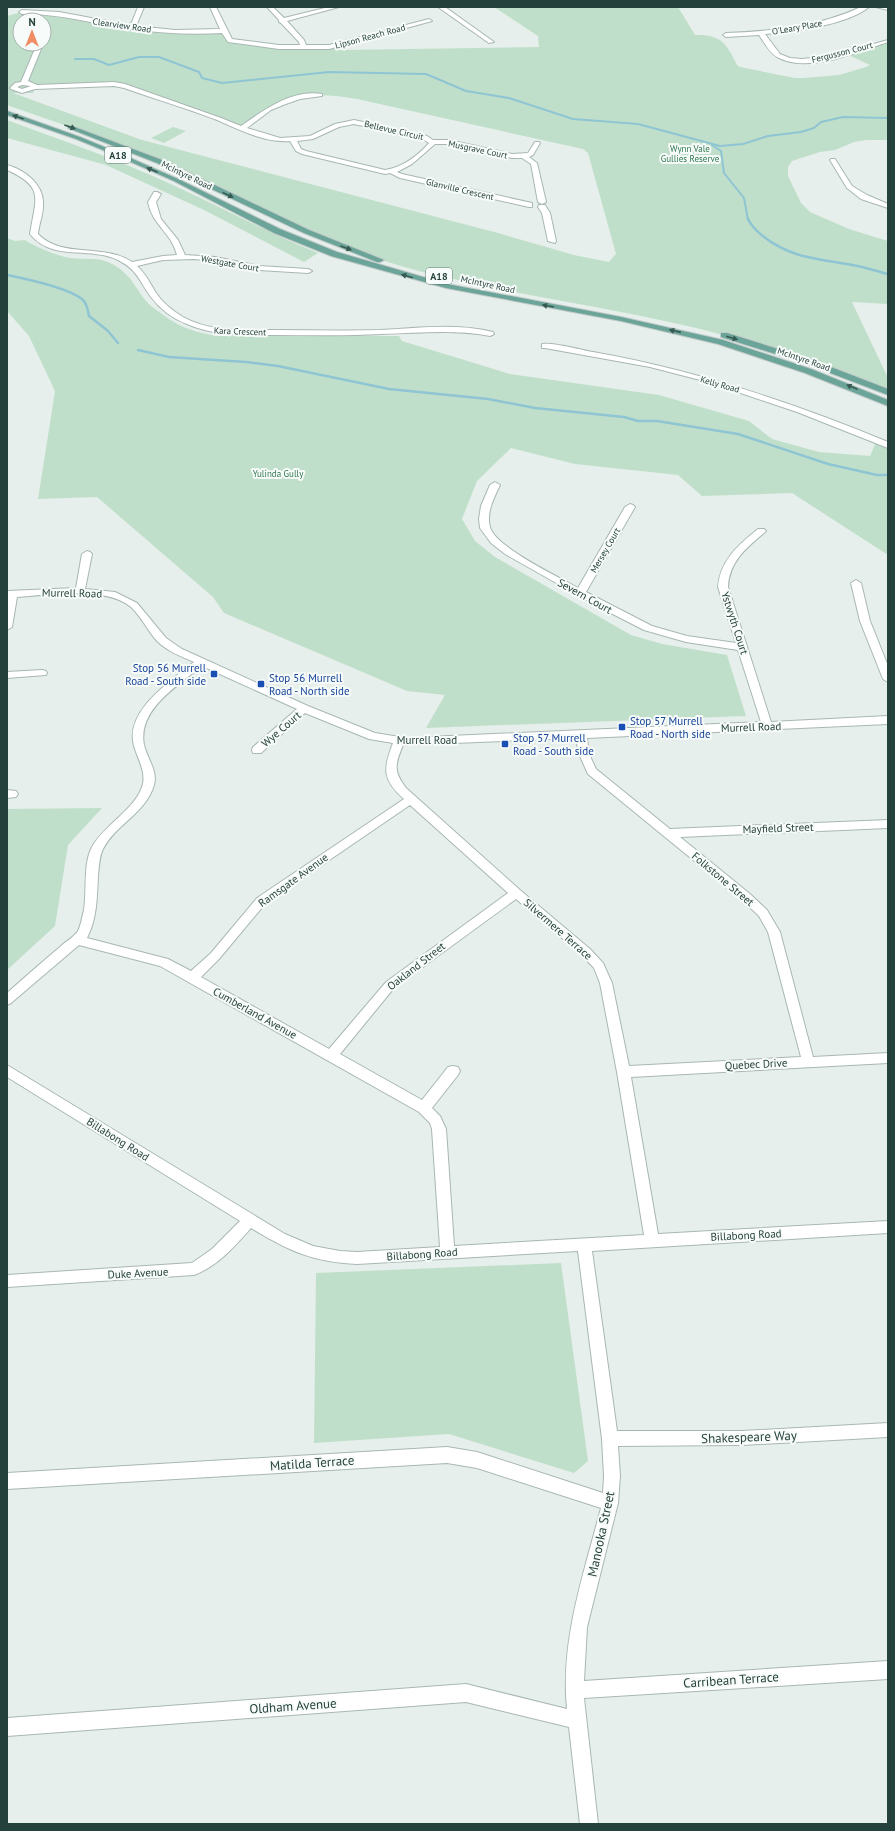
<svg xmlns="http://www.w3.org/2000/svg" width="895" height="1831" font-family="'PT Sans',sans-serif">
  <rect width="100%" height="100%" fill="#e6efeb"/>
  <!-- green -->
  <g fill="#c0dfca" fill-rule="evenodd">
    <path d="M494 7H678L695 35C721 34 727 44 737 65L740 67 795 78H803L839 75 866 67 870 65 844 53 888 40V140H866L854 142 835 150 820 152 792 161 788 167V176L801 203 810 212 849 229 888 241V304L852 302 888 378V392C823 369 759 343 692 327 612 308 530 297 449 278 415 271 383 261 350 250L205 184 87 133 7 105V16L22 12 35 11 163 30 223 31 228 40 269 47H329L342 50 539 47 538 36ZM20 20H44V44H20ZM107 86 133 89 219 119 242 129C254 121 267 109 281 103 306 92 331 95 357 99L583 149 588 153 616 254 609 262 574 255 498 233 142 140 13 93H33L34 87Z"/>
    <path d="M7 120C52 137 97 152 141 171 201 196 258 229 318 253L304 262 204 210 106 165 7 138Z"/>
    <polygon points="173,127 186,131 164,143 151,138"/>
    <path d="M7 238 15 241 25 240C35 247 58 256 70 258 85 260 100 256 114 265 132 276 134 286 146 301 149 305 154 308 158 311 178 327 193 332 218 336H399L402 341 510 374 659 395 749 421 772 439 819 452 870 456 877 440 888 445V555L792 493 702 496 678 475 575 464 511 448 477 481 462 519 475 541 495 557 631 635 662 644 727 655 746 716 426 728 445 695 407 691 224 613 213 597 97 497 38 499 55 391 29 336 7 311Z"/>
    <polygon points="102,808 68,845 55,926 7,970 7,809"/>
    <polygon points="561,1263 588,1461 574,1473 449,1434 314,1443 316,1273"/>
  </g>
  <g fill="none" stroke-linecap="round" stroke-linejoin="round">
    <!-- stream-far1 -->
    <g stroke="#8fc5d3" stroke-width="2">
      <polyline points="75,59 94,59 109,65 139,57 159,57 199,72 202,78 222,83 329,72 426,74 466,91 509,98 573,119 638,124 720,146 743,144 768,136 801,132 814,128 821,122 843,117 888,118"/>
      <polyline points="712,145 721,151 724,173 744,198 748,220"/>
    </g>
    <!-- stream -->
    <g stroke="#8fc5d3" stroke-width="2.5">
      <path d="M748 219C757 237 784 251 803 256 819 260 836 262 852 265 864 267 876 271 888 274"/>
      <path d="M7 275C27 279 66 287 82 299 87 303 88 310 89 316L108 331 118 343"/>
      <polyline points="138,350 169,357 246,362 278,366 389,389 488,399 535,408 624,417 638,421 657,421 738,434 828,464 877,475 888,475"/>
    </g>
    <defs>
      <g id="minor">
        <path d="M138 7H144L136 26 175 30 220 29 210 7H216L232 39 279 45H300L299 42 281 23 279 22V20L267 7H273L284 18 329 7H339L287 21 304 40 306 45H329L429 19 432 21 329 49H279L228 42 222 33C191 35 161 33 130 29 94 24 59 13 22 14L19 12 22 10 59 12 129 25 132 22Z"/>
        <polygon points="438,7 445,7 494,42 489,43"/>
        <path d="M861 7H869C847 25 793 32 765 34L780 54 790 58 802 59 831 56 888 40V42C857 52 808 74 777 57 769 52 764 42 759 35L726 37 723 35 726 33C773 31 818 27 861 7Z"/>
        <polygon points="876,7 888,7 888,10"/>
        <path d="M37 44H43L28 81 37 85 114 82 125 84 221 118 241 126C264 110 292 89 322 94V96L300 99 283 105 271 110 247 128 280 138 310 136 335 124 354 120 427 136 433 140H449L512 154 528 153 535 142H539L540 143 533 155 529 157 537 163 546 202 542 204 538 202 531 164 522 158H512L449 144H435L412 164 397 172 402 174 532 203V207H529L400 178 390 173 385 174 302 154 296 151 290 141C265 143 240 130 217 120 186 108 155 99 124 88L114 86 35 89 22 93 11 89 10 88 15 83 21 82ZM22 85 31 86 22 89 17 87ZM354 124 423 139 429 143C418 156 401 168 385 170L306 151 301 149 297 141 313 139 339 127Z"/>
        <polygon points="831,159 835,159 852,186 867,195 888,204 888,208 861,199 847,188 830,160"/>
        <path d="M7 165C25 170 45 185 43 206 43 215 39 224 38 234 62 259 104 243 132 262L163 256 177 255C175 249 173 243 169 238 160 225 151 218 148 202L154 192H157L161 194 156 202 161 219 178 240 185 255 215 257 259 266 308 269 312 271 308 273 259 270 215 261 194 259 163 260 137 266C146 274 150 283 156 293 162 302 173 311 183 317 210 332 242 330 272 330 308 330 345 331 381 330 419 328 456 323 493 332L494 334 490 336C454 329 418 333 382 334 346 336 309 335 273 335 244 335 214 336 187 324 173 319 160 309 151 297 139 281 138 270 118 260 90 246 52 262 30 234 35 200 46 187 7 170Z"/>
        <polygon points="539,205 545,205 550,213 556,241 555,243 548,241 542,213 538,207"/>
        <path d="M542 344C552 342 582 350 593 352 695 370 792 402 888 442V448L797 412 708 382 650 367 545 348H542Z"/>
        <path d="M495 482 500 485C494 498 486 512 490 527 495 547 559 577 578 588L625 507 630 504 633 505 635 507 586 592 652 626 687 636 736 643 718 587C720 561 738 545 758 529H764L766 531 764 533C746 548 729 562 728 587L771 722 888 716V724L587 738 589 754 596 769 670 829 888 820V828L680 837 750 894 767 910 780 932 813 1057 888 1053V1063L631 1077 658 1234 888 1221V1233L592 1251 617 1431H742L888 1423V1437L742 1445 618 1446 620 1476 618 1503 587 1627 584 1681 888 1661V1679L584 1698 598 1824H580L569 1727 466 1702 7 1736V1718L466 1684 567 1709C560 1641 584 1573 601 1508L477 1468 447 1463 7 1489V1473L447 1447 477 1452 603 1493 604 1476 602 1439 578 1251 357 1264C312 1262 289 1251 251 1228 235 1246 218 1266 194 1275L7 1287V1275L192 1263 212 1249 240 1221 7 1077V1065L285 1234 313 1246 340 1251 357 1252 440 1247 432 1129 430 1123 419 1112 160 966 79 945 11 1003 7 1005V993C25 977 42 962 60 947 65 942 74 937 78 931 81 925 82 917 84 910 87 892 83 863 92 847 104 825 134 810 142 787 147 773 138 760 134 746 124 711 171 681 194 662 182 657 167 651 157 641 148 631 141 616 131 607 106 586 48 595 17 597L12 627 7 630V591L76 588 82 554 87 551 90 552 92 554 85 589 115 592 137 603 166 638 182 649 308 706 375 733 406 738 761 722 738 650 686 642 644 630 597 606 505 554 491 543 480 528 479 519 481 506 490 485ZM202 666 297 709 253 747 252 750 253 753H261L305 713 369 739 393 743C383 769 382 779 404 799L257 898 211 953 191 971 168 959 87 938C97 919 97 897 98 876 99 867 99 857 103 849 115 825 146 813 154 785 158 771 147 758 144 745 137 709 179 685 202 666ZM576 738 579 754 588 774 742 900 759 916 768 932 801 1057 629 1066 612 983 603 963 590 949 520 890 406 788C393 771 395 764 403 745ZM410 805 508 893 386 982 329 1049 201 977 219 959 265 904ZM516 899 582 955 594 968 600 983 617 1072 644 1235 454 1246 446 1129 440 1116 432 1108 458 1075 460 1071 458 1067 453 1066 448 1067 422 1100 340 1054 394 988Z"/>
        <polygon points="856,580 861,583 870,621 888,666 888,682 883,679 860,621 851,583"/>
        <polygon points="42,670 46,671 47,673 46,675 7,678 7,672"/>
        <polygon points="7,790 16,791 18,794 16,797 7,798"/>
      </g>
      <g id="primary">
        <polygon points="7,111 80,137 119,153 178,179 280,229 337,252 447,284 621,317 723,340 811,369 888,400 888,406 805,373 718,344 621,321 446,288 331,256 274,233 174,181 115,155 76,139 7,115"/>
        <polygon points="68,126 72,126 162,160 309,230 384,260 380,262 377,262 304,233 157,163 68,128"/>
        <polygon points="721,333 727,333 810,359 888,389 888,395 804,363 721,337"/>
      </g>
    </defs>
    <!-- minor casing -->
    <use href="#minor" stroke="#a8b7b3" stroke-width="2"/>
    <!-- primary casing -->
    <use href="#primary" stroke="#c2cac8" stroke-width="2"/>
    <!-- minor -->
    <use href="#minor" fill="#fff" fill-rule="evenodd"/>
    <!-- primary -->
    <use href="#primary" fill="#6ba498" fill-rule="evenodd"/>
  </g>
  <!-- one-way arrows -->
  <defs><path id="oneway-solid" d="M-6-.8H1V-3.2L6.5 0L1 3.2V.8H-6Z"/></defs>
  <g fill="#365a52">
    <use href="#oneway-solid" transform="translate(18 117) rotate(-161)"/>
    <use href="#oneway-solid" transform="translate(70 127) rotate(20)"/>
    <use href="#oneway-solid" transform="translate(152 170) rotate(-157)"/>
    <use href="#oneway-solid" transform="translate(228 195) rotate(26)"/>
    <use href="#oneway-solid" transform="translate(346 248) rotate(20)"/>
    <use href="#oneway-solid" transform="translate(407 276) rotate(-164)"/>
    <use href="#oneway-solid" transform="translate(548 306) rotate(-170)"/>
    <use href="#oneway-solid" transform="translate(675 331) rotate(-167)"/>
    <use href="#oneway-solid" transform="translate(732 338) rotate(16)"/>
    <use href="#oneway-solid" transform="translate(852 387) rotate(-157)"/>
  </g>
  <!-- markers -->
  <g fill="#1a4fb4" stroke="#f7fbf9" stroke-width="1.5">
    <rect x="210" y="670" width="8" height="8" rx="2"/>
    <rect x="257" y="680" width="8" height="8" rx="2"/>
    <rect x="618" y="723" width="8" height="8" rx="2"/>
    <rect x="501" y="740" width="8" height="8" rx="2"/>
  </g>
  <g text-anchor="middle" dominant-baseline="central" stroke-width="4" stroke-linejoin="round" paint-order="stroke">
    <!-- far-street labels -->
    <g font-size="9" fill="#25413b" stroke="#f7fbf9">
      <text transform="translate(122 25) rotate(8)">Clearview Road</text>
      <text transform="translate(797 27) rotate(-10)">O'Leary Place</text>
      <text transform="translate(370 36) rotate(-15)">Lipson Reach Road</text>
      <text transform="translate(842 52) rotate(-14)">Fergusson Court</text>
      <text transform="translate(394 130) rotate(13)">Bellevue Circuit</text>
      <text transform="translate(478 149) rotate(12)">Musgrave Court</text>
      <text transform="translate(187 175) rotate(26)">McIntyre Road</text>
      <text transform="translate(460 189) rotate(13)">Glanville Crescent</text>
      <text transform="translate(230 263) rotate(10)">Westgate Court</text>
      <text transform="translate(488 284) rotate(12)">McIntyre Road</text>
      <text transform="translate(240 331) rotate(2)">Kara Crescent</text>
      <text transform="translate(804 359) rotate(19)">McIntyre Road</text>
      <text transform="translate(720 384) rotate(16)">Kelly Road</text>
      <text transform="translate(605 550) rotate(-60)">Mersey Court</text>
    </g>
    <!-- far-park labels -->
    <g font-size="9" fill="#2f784f" stroke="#f7fbf9">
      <text x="690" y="148">Wynn Vale<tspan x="690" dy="10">Gullies Reserve</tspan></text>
      <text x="278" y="473">Yulinda Gully</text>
    </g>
    <!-- shield labels -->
    <g fill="#f7fbf9" stroke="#647974" stroke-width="1">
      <rect x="105" y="147" width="26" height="16" rx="3"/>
      <rect x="426" y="268" width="26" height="16" rx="3"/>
    </g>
    <g font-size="10" font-weight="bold" fill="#25413b">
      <text x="118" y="155">A18</text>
      <text x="439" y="276">A18</text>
    </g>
    <!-- street labels -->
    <g font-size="11" fill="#25413b" stroke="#f7fbf9">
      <text transform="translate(72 593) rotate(1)">Murrell Road</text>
      <text transform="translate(585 596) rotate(29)">Severn Court</text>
      <text transform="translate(735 623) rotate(72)">Ystwyth Court</text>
      <text transform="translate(751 727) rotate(-2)">Murrell Road</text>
      <text transform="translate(281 729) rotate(-41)">Wye Court</text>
      <text x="427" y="740">Murrell Road</text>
      <text transform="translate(778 828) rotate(-2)">Mayfield Street</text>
      <text transform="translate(723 879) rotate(40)">Folkstone Street</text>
      <text transform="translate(293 880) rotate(-36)">Ramsgate Avenue</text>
      <text transform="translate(558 929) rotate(41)">Silvermere Terrace</text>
      <text transform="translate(416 966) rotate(-38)">Oakland Street</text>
      <text transform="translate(255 1013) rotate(29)">Cumberland Avenue</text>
      <text transform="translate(756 1064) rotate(-3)">Quebec Drive</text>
      <text transform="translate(118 1139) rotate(32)">Billabong Road</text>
      <text transform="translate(746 1235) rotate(-3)">Billabong Road</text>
      <text transform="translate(422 1254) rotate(-4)">Billabong Road</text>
      <text transform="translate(138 1273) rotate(-3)">Duke Avenue</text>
    </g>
    <!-- transit labels -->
    <g font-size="11" fill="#164399" stroke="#f7fbf9" text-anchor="start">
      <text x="206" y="668" text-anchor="end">Stop 56 Murrell<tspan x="206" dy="13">Road - South side</tspan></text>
      <text x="269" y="678">Stop 56 Murrell<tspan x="269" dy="13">Road - North side</tspan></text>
      <text x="630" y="721">Stop 57 Murrell<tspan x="630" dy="13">Road - North side</tspan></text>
      <text x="513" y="738">Stop 57 Murrell<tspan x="513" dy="13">Road - South side</tspan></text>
    </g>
    <!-- near-street labels -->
    <g font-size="13" fill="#25413b" stroke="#f7fbf9">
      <text transform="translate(749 1437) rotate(-2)">Shakespeare Way</text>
      <text transform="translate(312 1463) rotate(-4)">Matilda Terrace</text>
      <text transform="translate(601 1534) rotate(-78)">Manooka Street</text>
      <text transform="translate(731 1680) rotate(-4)">Carribean Terrace</text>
      <text transform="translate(293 1706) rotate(-4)">Oldham Avenue</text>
    </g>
  </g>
  <!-- border -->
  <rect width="895" height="1831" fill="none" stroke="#25413b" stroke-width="16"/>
  <!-- north arrow -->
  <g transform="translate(32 32)"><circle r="19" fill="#f7fbf9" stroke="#a3b1ad"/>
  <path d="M0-3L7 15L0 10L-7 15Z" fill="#f18d62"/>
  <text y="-6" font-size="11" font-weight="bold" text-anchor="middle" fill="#25413b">N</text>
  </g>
</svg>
